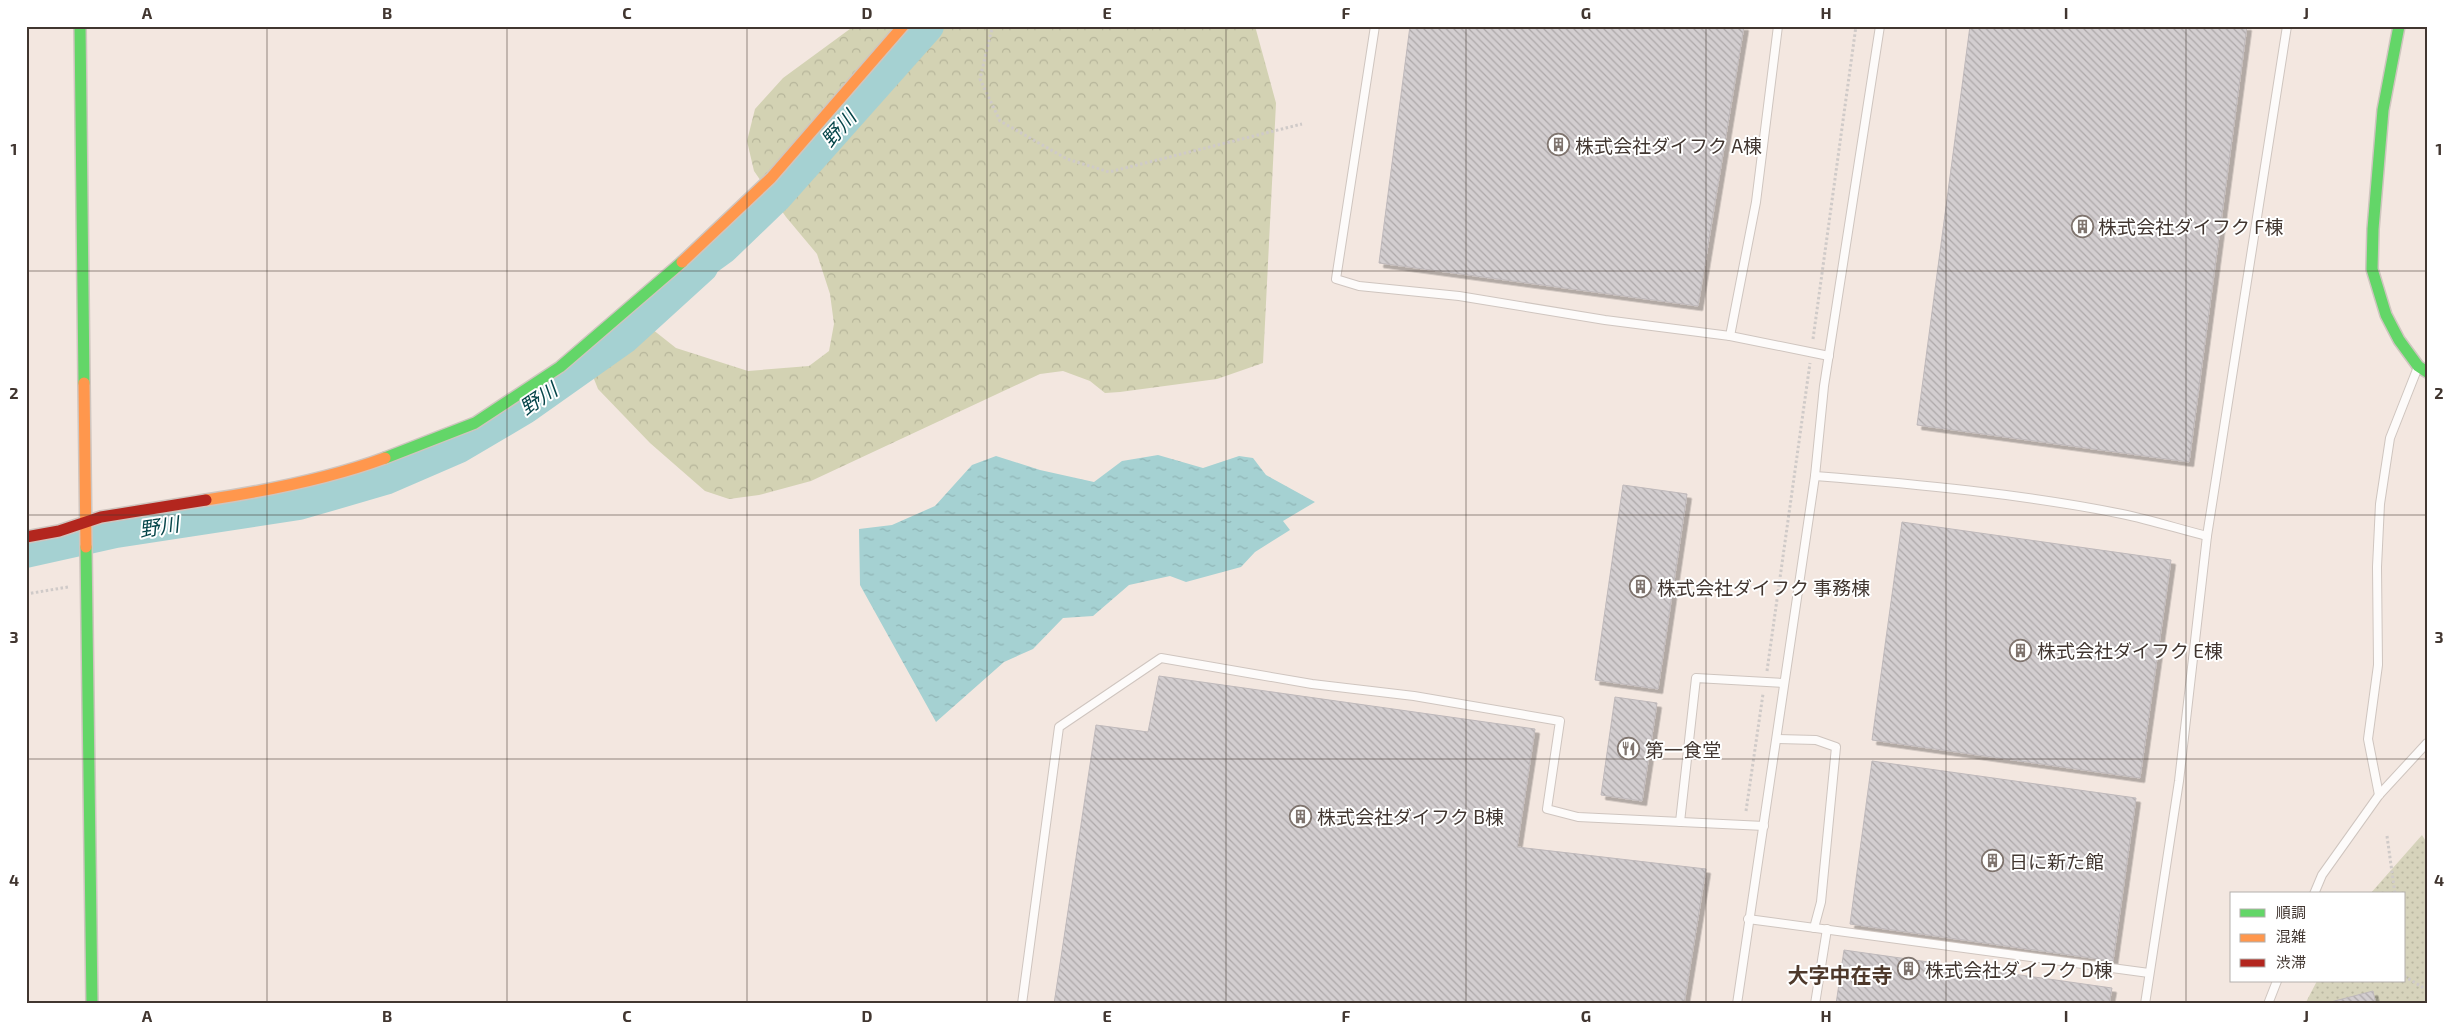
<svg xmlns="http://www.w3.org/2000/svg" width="2453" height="1030" font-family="'Exo 2','Noto Sans JP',sans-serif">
  <defs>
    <pattern id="forest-crowns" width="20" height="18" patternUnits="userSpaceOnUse" patternTransform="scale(1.25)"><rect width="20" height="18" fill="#d3d2b3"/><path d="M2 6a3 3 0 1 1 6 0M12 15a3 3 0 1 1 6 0" fill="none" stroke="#b6b59a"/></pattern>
    <pattern id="park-dots" width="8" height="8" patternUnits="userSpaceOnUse" patternTransform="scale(1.25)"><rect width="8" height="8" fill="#d6d3bb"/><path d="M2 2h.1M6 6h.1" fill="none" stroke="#b9b6a1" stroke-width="1.8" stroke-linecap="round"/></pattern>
    <pattern id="water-ripples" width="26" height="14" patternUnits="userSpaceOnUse" patternTransform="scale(1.25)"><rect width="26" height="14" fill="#a5d1d2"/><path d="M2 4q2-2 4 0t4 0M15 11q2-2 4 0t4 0" fill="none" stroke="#8fb4b5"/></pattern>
    <pattern id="building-back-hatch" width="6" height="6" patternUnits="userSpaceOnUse" patternTransform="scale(1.25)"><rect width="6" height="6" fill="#d3ced0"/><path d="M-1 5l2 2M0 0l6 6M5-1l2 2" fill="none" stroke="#ada8a9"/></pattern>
    <filter id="shadow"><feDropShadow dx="4.5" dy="4.5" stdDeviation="0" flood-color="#0004"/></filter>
  </defs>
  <rect width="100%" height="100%" fill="#f3e7e0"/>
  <!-- forest -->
  <polygon fill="url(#forest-crowns)" points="854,26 1255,26 1276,103 1263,363 1217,379 1120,392 1105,393 1090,381 1063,371 1040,374 811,481 759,495 729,499 705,491 650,443 598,389 582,349 633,314 676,348 748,371 809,366 829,351 834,324 830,294 817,254 786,217 754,171 747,141 755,109 783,78"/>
  <!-- park -->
  <polygon fill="url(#park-dots)" points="2422,835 2427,843 2427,1004 2305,1004 2317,981 2404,981 2404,894 2370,894"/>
  <!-- water -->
  <polygon fill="url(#water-ripples)" points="1158,455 1203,468 1239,456 1253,458 1266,475 1315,502 1283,521 1290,530 1255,552 1241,567 1186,582 1170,576 1129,585 1093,616 1063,618 1033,649 1004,662 936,722 860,585 859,529 892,525 935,506 972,465 996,456 1040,470 1094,482 1122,461"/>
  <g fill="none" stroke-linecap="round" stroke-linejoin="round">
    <!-- river -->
    <polyline stroke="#a5d1d2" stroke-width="32" points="26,552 116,532 299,504 385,479 459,447 525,408 624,338 702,267 705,261 723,248 776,197 928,26"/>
  </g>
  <!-- building -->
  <g fill="url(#building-back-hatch)" stroke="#bfb9bb" filter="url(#shadow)">
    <polygon points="1410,26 1744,26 1698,306 1379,263"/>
    <polygon points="1970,26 2247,26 2189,462 1917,425"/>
    <polygon points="1623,485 1687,494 1658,689 1595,680"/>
    <polygon points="1902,522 2171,560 2140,778 1872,740"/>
    <polygon points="1159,676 1535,729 1517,847 1706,869 1684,1004 1054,1004 1096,725 1148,732"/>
    <polygon points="1615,697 1657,703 1642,801 1601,795"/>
    <polygon points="1872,761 2136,798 2113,961 1850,924"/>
    <polygon points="1844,950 2112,988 2109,1004 1836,1004"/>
    <polygon points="2373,991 2376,1004 2323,1004"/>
  </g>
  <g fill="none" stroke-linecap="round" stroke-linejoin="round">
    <defs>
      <g id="lane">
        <polyline points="1375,26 1336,279 1359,286 1459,296 1605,320 1730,336 1829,356"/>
        <polyline points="1730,336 1756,202 1778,26"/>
        <path d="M1815 476C1915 484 2024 494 2122 514 2151 520 2179 529 2207 536"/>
        <polyline points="1777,739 1816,740 1836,747 1821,902 1814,928"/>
        <polyline points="2379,795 2368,739 2378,665 2377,567 2380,504 2390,438 2418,367"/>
        <polyline points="1680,822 1696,678 1784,683"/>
        <polyline points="2314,894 2322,875 2379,795 2427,743"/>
        <polyline points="1748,919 2149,973"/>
        <polyline points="1022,1004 1059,727 1161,658 1312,684 1414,696 1560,721 1547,809 1578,817 1764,826"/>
        <polyline points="1737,1004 1815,476 1824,386 1880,26"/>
        <polyline points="1815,1004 1827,929"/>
        <polyline points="2145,1004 2179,781 2207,536 2287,26"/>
        <polyline points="2268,1004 2277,981"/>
      </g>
      <g id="fast">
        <polyline points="80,26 84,383"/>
        <polyline points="2399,26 2383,110 2373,229 2372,269 2386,315 2399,340 2418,366 2427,372"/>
        <polyline points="385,458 475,423 560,367 682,262"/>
        <polyline points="86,547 92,1004"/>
      </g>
      <g id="slow">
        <polyline points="682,262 771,178 903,26"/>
        <polyline points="84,383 86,547"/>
        <path d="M206 500C266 491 328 479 385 458"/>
      </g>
      <polyline id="jam" points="26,537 59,531 101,517 206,500"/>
    </defs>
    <!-- lane casing -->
    <use href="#lane" stroke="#cfc5bf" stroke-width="10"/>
    <!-- fast casing -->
    <use href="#fast" stroke="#cfc5bf" stroke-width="14"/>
    <!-- slow casing -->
    <use href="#slow" stroke="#cfc5bf" stroke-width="14"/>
    <!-- jam casing -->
    <use href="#jam" stroke="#cfc5bf" stroke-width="14"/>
    <!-- path -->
    <g stroke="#cfcac8" stroke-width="3" stroke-dasharray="2.5 2.5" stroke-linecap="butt">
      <polyline points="995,26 991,32 980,79 1000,121 1067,159 1109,172 1302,124"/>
      <polyline points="1813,339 1856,26"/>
      <polyline points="26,594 68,587"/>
      <polyline points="1767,671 1810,363"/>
      <polyline points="1746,811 1763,694"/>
      <polyline points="2387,836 2395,894"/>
      <polyline points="2404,976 2427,990"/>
    </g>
    <!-- lane -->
    <use href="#lane" stroke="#fdfbfa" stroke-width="8"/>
    <!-- fast -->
    <use href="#fast" stroke="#63d668" stroke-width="11"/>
    <!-- slow -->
    <use href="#slow" stroke="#ff974d" stroke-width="11"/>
    <!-- jam -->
    <use href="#jam" stroke="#b3261e" stroke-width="11"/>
  </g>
  <!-- grid -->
  <path fill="none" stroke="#413630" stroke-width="1" stroke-opacity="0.55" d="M267 26V1004M507 26V1004M747 26V1004M987 26V1004M1226 26V1004M1466 26V1004M1706 26V1004M1946 26V1004M2186 26V1004M26 271H2427M26 515H2427M26 759H2427"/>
  <!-- icons -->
  <defs>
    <symbol id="building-ring" viewBox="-11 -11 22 22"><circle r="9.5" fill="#fff" stroke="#7f746e" stroke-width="1.5"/><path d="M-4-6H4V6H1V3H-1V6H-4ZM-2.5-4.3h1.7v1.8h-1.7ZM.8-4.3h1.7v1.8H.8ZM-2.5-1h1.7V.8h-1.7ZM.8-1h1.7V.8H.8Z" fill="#7f746e"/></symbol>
    <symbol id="restaurant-ring" viewBox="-11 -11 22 22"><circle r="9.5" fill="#fff" stroke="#7f746e" stroke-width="1.5"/><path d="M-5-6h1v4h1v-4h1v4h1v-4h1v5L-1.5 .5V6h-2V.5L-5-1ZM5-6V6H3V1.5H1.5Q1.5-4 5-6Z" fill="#7f746e"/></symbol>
  </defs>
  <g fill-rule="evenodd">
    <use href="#building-ring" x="1546" y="132" width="25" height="25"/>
    <use href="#building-ring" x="2070" y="214" width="25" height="25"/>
    <use href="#building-ring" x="1628" y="574" width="25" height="25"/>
    <use href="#building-ring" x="2008" y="638" width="25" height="25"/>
    <use href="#restaurant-ring" x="1616" y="736" width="25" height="25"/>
    <use href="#building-ring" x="1288" y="804" width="25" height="25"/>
    <use href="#building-ring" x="1980" y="848" width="25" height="25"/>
    <use href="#building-ring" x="1896" y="956" width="25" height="25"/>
  </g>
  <g text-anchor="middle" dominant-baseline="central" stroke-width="4" stroke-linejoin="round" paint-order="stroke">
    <!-- poi labels -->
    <g font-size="19" fill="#413630" stroke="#fff" text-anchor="start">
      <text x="1575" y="145">株式会社ダイフク A棟</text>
      <text x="2098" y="226">株式会社ダイフク F棟</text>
      <text x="1657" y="587">株式会社ダイフク 事務棟</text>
      <text x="2037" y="650">株式会社ダイフク E棟</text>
      <text x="1645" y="749">第一食堂</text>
      <text x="1317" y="816">株式会社ダイフク B棟</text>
      <text x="2009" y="861">日に新た館</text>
      <text x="1925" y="969">株式会社ダイフク D棟</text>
    </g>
    <!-- water labels -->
    <g font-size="20" font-style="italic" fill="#054549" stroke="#fff">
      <text transform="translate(838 128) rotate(-48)">野川</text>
      <text transform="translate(538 398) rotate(-34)">野川</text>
      <text transform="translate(159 526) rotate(-9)">野川</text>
    </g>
    <!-- quarter labels -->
    <g font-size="21" font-weight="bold" fill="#4e392b" stroke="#fff">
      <text x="1840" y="974">大字中在寺</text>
    </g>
  </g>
  <!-- border -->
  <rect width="2453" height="1030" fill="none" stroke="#ffffff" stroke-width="55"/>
  <!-- legend -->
  <rect x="2230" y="892" width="175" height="90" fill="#ffffff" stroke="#b3afac"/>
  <rect x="2240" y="909" width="25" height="8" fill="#63d668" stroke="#b3afac"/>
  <text x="2276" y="918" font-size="15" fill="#413630">順調</text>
  <rect x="2240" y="934" width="25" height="8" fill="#ff974d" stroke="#b3afac"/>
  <text x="2276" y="942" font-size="15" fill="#413630">混雑</text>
  <rect x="2240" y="959" width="25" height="8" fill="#b3261e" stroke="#b3afac"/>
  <text x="2276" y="968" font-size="15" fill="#413630">渋滞</text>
  <rect x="28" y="28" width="2398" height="974" fill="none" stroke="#413630" stroke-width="2"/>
  <g font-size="16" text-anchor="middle" font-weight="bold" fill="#413630">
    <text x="147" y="19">A</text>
    <text x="387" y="19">B</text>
    <text x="627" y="19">C</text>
    <text x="867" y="19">D</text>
    <text x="1107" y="19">E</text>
    <text x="1346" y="19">F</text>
    <text x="1586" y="19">G</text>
    <text x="1826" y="19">H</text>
    <text x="2066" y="19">I</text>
    <text x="2306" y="19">J</text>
    <text x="14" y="155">1</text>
    <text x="2439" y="155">1</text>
    <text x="14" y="399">2</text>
    <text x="2439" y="399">2</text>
    <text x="14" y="643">3</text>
    <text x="2439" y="643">3</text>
    <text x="14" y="886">4</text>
    <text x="2439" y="886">4</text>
    <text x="147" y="1022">A</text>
    <text x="387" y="1022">B</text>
    <text x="627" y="1022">C</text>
    <text x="867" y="1022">D</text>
    <text x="1107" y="1022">E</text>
    <text x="1346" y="1022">F</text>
    <text x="1586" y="1022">G</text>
    <text x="1826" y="1022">H</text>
    <text x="2066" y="1022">I</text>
    <text x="2306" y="1022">J</text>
  </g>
</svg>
